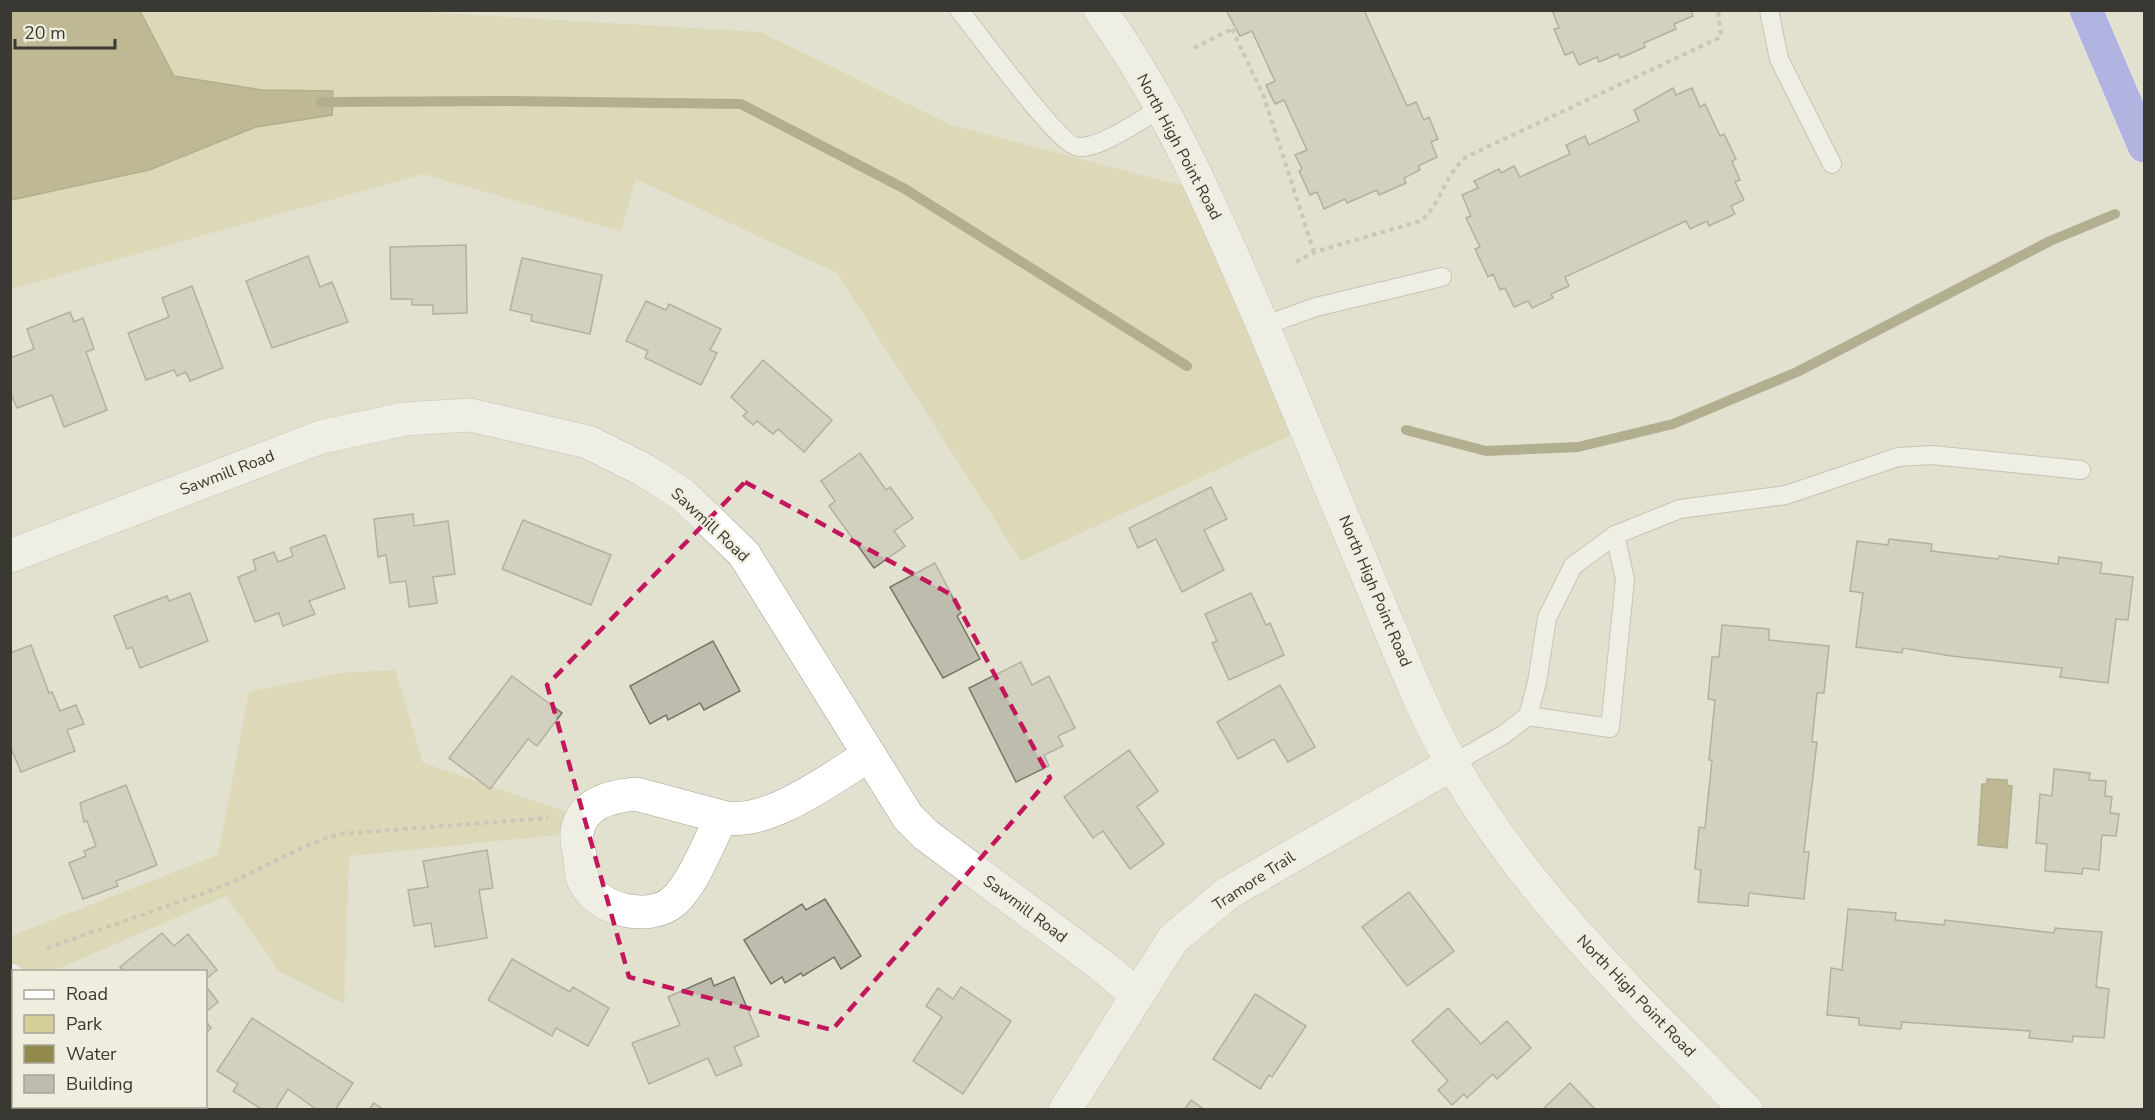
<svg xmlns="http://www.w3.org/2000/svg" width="2155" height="1120" font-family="'Nunito Sans',sans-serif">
  <rect width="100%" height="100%" fill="#e2e0cf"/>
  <!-- green -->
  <g fill="#d7cf9a">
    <polygon points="140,11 409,11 760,32 951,125 1206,192 1306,428 1021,561 837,273 636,179 621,231 423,174 11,289 11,200 149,170 256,127 332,115 332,91 262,90 174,76"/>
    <polygon points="395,670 423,763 584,818 577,833 349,856 344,1004 279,971 226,896 53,971 14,972 11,980 11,936 218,855 249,692 340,673"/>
  </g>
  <!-- water -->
  <g fill="#93894c" stroke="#787144" stroke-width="1.5">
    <polygon points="10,11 140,11 174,76 262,90 333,91 332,115 256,127 149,170 11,200"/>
    <polygon points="1987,779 2007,780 2007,785 2012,786 2007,848 1978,845 1982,784 1987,784"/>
  </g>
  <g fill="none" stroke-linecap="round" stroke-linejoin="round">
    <!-- stream -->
    <g stroke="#787144" stroke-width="10">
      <polyline points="321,102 509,101 741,104 905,189 1187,366"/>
      <polyline points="1406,430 1486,451 1578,447 1673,424 1797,372 2050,241 2115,214"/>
    </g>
  </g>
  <!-- building -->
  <g fill="#bebcac" stroke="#787667" stroke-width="1.5">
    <polygon points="1226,10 1364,10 1407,106 1416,102 1424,120 1429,117 1438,139 1431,142 1437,157 1418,166 1420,170 1404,178 1406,183 1379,195 1377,190 1347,203 1345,199 1324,209 1317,192 1310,195 1299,171 1302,169 1295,155 1307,150 1284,100 1275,104 1266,85 1275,81 1252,31 1240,36"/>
    <polygon points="1552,10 1691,10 1693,16 1674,24 1676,29 1644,43 1645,47 1620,58 1618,54 1599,62 1597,57 1579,65 1573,52 1565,55 1554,29 1559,28"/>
    <polygon points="1673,88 1676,95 1692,88 1700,107 1705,104 1720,136 1724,134 1736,159 1732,161 1740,180 1735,182 1744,200 1731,206 1735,214 1709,226 1707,221 1690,229 1686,221 1565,277 1569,286 1551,294 1553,298 1532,308 1528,301 1514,307 1505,288 1500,290 1493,274 1488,277 1475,249 1480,247 1466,218 1471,216 1462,195 1478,188 1474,181 1499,169 1501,173 1514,166 1520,177 1570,154 1566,145 1585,136 1589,145 1639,121 1634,110"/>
    <polygon points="466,245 467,313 433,314 433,305 412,305 412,299 391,299 390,247"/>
    <polygon points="308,256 320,287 332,282 348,322 272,348 246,281"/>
    <polygon points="522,258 602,275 590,334 531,321 532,315 510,310"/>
    <polygon points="192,286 223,368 190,381 186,372 177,376 174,370 146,380 128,333 169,317 162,298"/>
    <polygon points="646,301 666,310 669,304 721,329 710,350 717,353 701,385 645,358 648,351 626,341"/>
    <polygon points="70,312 74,322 83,318 94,349 86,352 107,410 64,427 52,395 17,408 10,392 10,358 34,349 27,329"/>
    <polygon points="763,360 832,420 804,452 778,429 773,434 757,421 753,425 743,416 747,412 731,397"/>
    <polygon points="860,453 886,490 890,487 913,518 894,531 905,546 874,568 829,506 835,501 821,481"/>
    <polygon points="1211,487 1227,519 1204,530 1224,570 1182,592 1156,539 1138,548 1129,528"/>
    <polygon points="413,514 414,526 448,521 455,574 433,577 437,603 409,607 406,581 390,583 386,555 378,557 374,519"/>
    <polygon points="523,520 611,555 591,605 502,569"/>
    <polygon points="325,535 345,588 309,601 315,614 283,626 279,613 255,622 238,577 256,570 253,560 274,552 278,562 293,556 290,548"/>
    <polygon points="1889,539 1932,544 1931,551 1998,559 1999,556 2058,564 2059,557 2102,563 2100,573 2133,577 2128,620 2116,619 2108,683 2060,677 2062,668 1951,656 1903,648 1902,653 1856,647 1863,593 1850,591 1857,541 1888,545"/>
    <polygon points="935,563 961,613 957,616 980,659 943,678 890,587"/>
    <polygon points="190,593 208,641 140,668 132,647 127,649 114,616 167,596 169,601"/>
    <polygon points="1251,593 1266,625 1270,623 1284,655 1229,680 1212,643 1217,641 1205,614"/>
    <polygon points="1722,625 1769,629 1769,640 1829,646 1824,693 1817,693 1812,742 1817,742 1804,852 1809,852 1804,899 1749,893 1748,906 1698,902 1701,870 1695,869 1699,827 1705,828 1712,760 1709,760 1715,700 1708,699 1712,657 1719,657"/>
    <polygon points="713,641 740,691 704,710 700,703 668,720 666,715 650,724 630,686"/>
    <polygon points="31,645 49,693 52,692 60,711 76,705 84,724 67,730 75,751 21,772 10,746 10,653"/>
    <polygon points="1021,662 1032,685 1049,676 1075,728 1058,736 1063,746 1044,755 1049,766 1016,782 969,688"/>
    <polygon points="512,676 562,713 537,746 528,739 490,789 449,758"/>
    <polygon points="1280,685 1315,747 1288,762 1274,739 1238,759 1217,722"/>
    <polygon points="1129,750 1158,791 1137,807 1164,844 1130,869 1103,831 1093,838 1064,797"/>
    <polygon points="2054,769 2090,773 2089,780 2106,781 2105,796 2112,797 2110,813 2119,814 2116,836 2102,835 2099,870 2083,868 2082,874 2045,871 2047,844 2036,843 2040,794 2052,796"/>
    <polygon points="126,785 157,865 116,881 118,886 83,899 69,863 86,856 84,851 96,846 87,821 84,822 80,803"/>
    <polygon points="487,850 493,888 479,890 487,938 435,947 431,923 414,926 408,890 428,887 423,861"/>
    <polygon points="1409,892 1454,951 1407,986 1362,927"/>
    <polygon points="825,899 861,956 841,969 834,957 803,976 801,973 785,983 782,977 771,984 744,940 802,904 806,910"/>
    <polygon points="1848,909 1896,913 1895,920 1944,925 1945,920 2054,933 2055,928 2102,932 2096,987 2109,989 2104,1038 2073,1036 2072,1042 2029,1038 2030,1031 1902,1022 1901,1029 1859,1025 1859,1018 1827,1015 1831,968 1842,970"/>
    <polygon points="162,933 174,946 188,934 217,970 206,979 206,972 124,972 120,967"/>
    <polygon points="512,959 570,992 573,987 609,1008 588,1046 556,1028 552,1036 488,1000"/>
    <polygon points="734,977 759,1036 734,1047 742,1065 716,1076 708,1058 649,1084 632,1043 680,1025 668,997 711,978 714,986"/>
    <polygon points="206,986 218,1002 206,1012"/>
    <polygon points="961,987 1011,1021 963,1094 913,1061 942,1017 926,1006 938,988 953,999"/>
    <polygon points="1255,994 1306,1026 1272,1077 1269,1075 1260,1089 1213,1059"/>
    <polygon points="1448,1008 1481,1044 1507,1021 1531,1048 1497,1079 1493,1074 1467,1098 1464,1094 1452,1105 1438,1090 1448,1081 1412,1041"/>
    <polygon points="252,1018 353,1083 335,1110 317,1110 288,1089 275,1110 263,1110 233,1091 238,1084 217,1071"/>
    <polygon points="206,1021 211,1028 206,1033"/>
    <polygon points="1570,1083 1596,1110 1542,1110"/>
    <polygon points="1191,1100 1205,1110 1184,1110"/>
    <polygon points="374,1103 384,1110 369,1110"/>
  </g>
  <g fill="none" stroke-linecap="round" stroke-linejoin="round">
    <defs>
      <g id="service">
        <path d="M959 10C978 32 1059 147 1079 147 1102 148 1141 119 1162 108"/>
        <polyline points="1769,10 1779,59 1832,164"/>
        <polyline points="1263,326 1316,307 1442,277"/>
        <polyline points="1528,716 1610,728 1625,579 1615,535"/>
        <polyline points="1452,764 1503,735 1528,716 1537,682 1547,618 1573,566 1615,535 1680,509 1786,495 1898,457 1932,455 2081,470"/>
      </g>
      <g id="minor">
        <polyline points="10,556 321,437 404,419 470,415 588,442 644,470 683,495 744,554 908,817 926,835 1101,965 1137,995"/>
        <path d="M636 794 722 817C709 841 694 883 674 901 650 923 594 910 583 879 580 873 581 863 580 857 579 849 576 841 577 834 580 803 612 796 636 794Z"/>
        <path d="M722 817C766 828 832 778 869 755"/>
        <polyline points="10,980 14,988"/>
        <polyline points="97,1106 101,1110"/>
        <polyline points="1065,1110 1173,939 1228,893 1452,764"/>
      </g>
      <path id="tertiary" d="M1100 10C1170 108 1216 216 1263 326 1298 410 1333 493 1368 577 1395 639 1419 706 1453 765 1528 897 1641 1002 1746 1110"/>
      <polyline id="motorway" points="2086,10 2144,146"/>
    </defs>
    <!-- service casing -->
    <use href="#service" stroke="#a5a394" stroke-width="20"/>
    <!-- minor casing -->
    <use href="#minor" stroke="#a5a394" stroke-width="34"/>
    <!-- tertiary casing -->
    <use href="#tertiary" stroke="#a5a394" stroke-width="34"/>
    <!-- motorway casing -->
    <use href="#motorway" stroke="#fff" stroke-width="34"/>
    <!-- path -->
    <g stroke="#aba99c" stroke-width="4" stroke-dasharray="4.5 4.5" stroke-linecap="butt">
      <polyline points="1232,29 1264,97 1314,252"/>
      <polyline points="1194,48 1236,27"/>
      <path d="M1296 262 1314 252 1421 221C1442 202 1443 177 1466 157L1721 37 1718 10"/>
      <path d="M47 948C103 928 161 909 217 888 258 872 296 847 339 834L548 818"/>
    </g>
    <!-- service -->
    <use href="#service" stroke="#fff" stroke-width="18"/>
    <!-- minor -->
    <use href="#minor" stroke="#fff" stroke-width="33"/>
    <!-- tertiary -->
    <use href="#tertiary" stroke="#fff" stroke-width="33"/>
    <!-- motorway -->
    <use href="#motorway" stroke="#767ef3" stroke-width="33"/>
  </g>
  <!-- marked area -->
  <path d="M0 0H2155V1120H0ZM745 482 952 595 1050 778 832 1030 629 977 547 685Z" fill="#e2e0cf" fill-opacity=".55" fill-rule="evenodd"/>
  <path fill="none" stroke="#c2185b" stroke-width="4.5" stroke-dasharray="12 8" stroke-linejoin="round" d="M745 482 952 595 1050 778 832 1030 629 977 547 685Z"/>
  <g text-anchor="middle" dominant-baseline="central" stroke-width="4.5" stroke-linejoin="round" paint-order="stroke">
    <!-- street labels -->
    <g font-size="16" fill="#393832" stroke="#efeddd">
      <text transform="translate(1179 147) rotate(62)">North High Point Road</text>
      <text transform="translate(227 473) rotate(-21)">Sawmill Road</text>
      <text transform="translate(710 525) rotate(43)">Sawmill Road</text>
      <text transform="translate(1375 591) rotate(67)">North High Point Road</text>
      <text transform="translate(1254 881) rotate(-33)">Tramore Trail</text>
      <text transform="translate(1025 909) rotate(37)">Sawmill Road</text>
      <text transform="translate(1636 996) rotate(46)">North High Point Road</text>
    </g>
  </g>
  <!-- border -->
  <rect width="2155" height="1120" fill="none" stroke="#393832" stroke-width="24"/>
  <!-- legend -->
  <rect x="12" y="970" width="195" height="138" fill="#efeddd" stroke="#a6a599" stroke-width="1.5"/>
  <rect x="24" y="990" width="30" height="9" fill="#ffffff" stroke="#a6a599" stroke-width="1.5"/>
  <text x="66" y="1000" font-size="18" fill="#393832">Road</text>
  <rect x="24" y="1015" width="30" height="18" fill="#d7cf9a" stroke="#a6a599" stroke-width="1.5"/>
  <text x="66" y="1030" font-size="18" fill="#393832">Park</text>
  <rect x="24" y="1045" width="30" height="18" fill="#93894c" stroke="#a6a599" stroke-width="1.5"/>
  <text x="66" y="1060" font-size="18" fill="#393832">Water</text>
  <rect x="24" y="1075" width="30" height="18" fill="#bebcac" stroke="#a6a599" stroke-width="1.5"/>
  <text x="66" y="1090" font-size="18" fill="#393832">Building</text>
  <!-- scale -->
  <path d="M15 39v9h100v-9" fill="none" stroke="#393832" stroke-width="3"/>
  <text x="24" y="39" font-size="18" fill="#393832" stroke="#efeddd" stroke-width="4.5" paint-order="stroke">20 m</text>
</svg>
